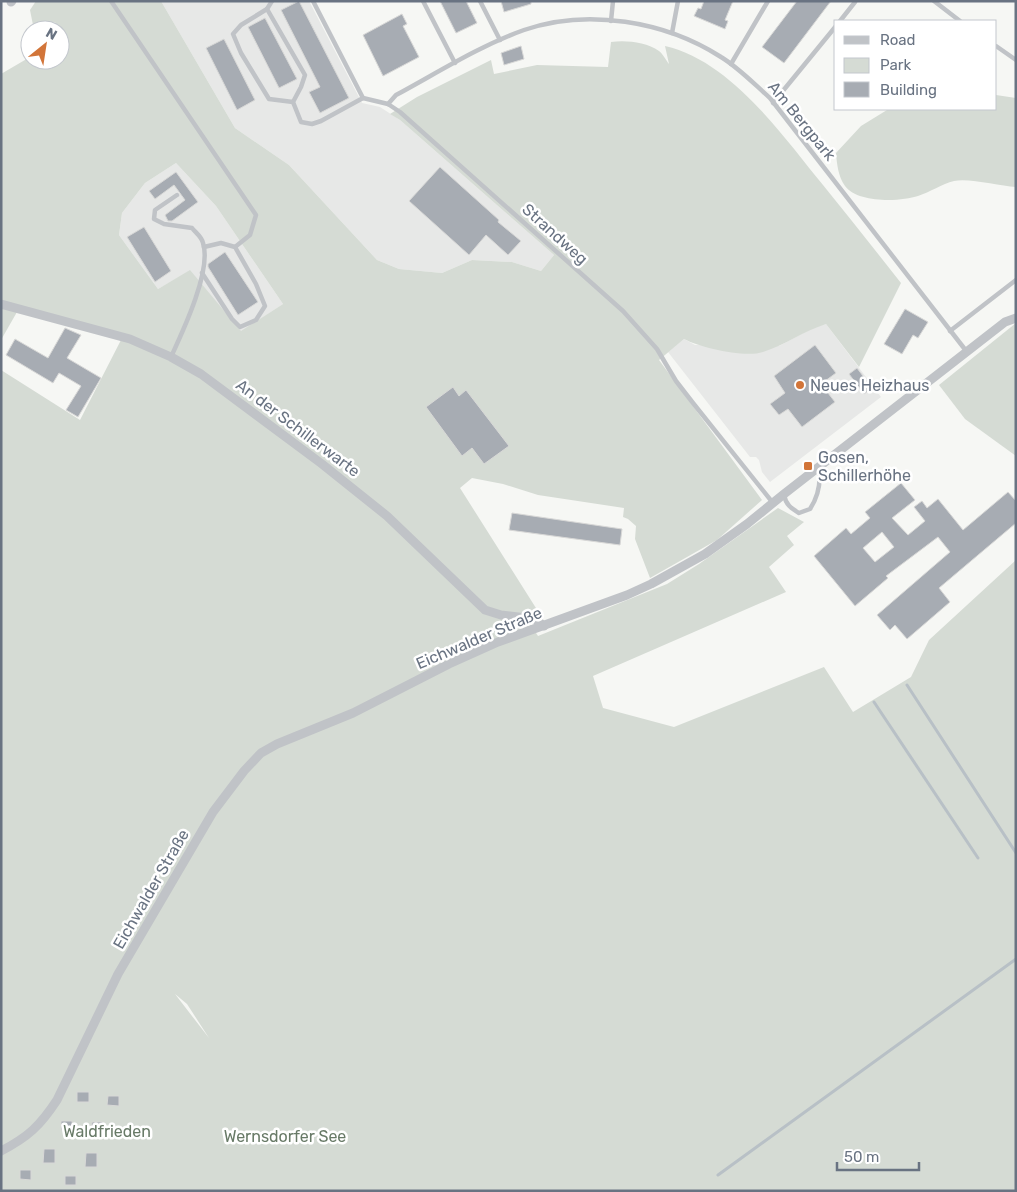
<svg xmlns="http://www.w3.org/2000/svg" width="1017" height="1192" font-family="Rubik,sans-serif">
  <rect width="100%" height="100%" fill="#f6f7f4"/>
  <!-- built -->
  <g fill="#e7e8e7">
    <polygon points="161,1 309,1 362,103 380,107 400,120 554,255 541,271 512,262 472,260 442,273 399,269 377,260 289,165 235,128"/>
    <polygon points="176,163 216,206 283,304 241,332 190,271 158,289 119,235 122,213 145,183"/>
    <polygon points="826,324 881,397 770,482 762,472 759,460 756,457 750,457 668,352 684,339 695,345 779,346 815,327"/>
  </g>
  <!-- green -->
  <g fill="#d5dbd4" fill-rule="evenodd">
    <path d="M36 1H161L235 128 289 165 377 260 399 269 442 273 472 260 512 262 541 271 554 255 400 120 390 114 417 97 491 60 494 74 537 65 608 67 611 42C626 40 646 42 659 51 663 54 666 60 669 64L665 46C731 61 782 135 823 185 849 217 875 250 901 283L859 367 826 324C804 331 785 345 763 352 745 358 701 348 684 339L659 360 762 500 717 540 650 578 635 539 636 526 628 519 623 517 624 508 538 495 503 484 472 478 460 488 541 616 529 622 538 636 667 584 699 564 778 508 804 522 787 536 794 545 769 567 786 592 593 676 603 708 674 727 824 667 853 712 911 677 929 640 1016 560V1191H1V370L80 420 121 340 17 312 1 340V74L30 57V60H60V30H34L30 10ZM176 163 216 206 283 304 241 331 190 270 158 289 119 235 122 213 145 183ZM175 994 187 1004 209 1038Z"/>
    <path d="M996 95 1016 98V187C999 186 970 178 954 181 942 184 930 192 918 196 900 202 857 203 845 186 838 176 837 164 836 153L861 126 887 110 892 109H996Z"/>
    <polygon points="1016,323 1016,456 965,419 939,385"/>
  </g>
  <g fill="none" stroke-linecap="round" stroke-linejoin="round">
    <!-- stream -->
    <g stroke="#b8c0c6" stroke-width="3">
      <polyline points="907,685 1016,853"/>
      <polyline points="874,702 978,858"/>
      <polyline points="718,1175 1016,959"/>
    </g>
  </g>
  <!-- building -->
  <g fill="#a7acb3" stroke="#d8d8d7" fill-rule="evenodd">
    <polygon points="299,1 349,98 320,113 309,92 320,87 281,10"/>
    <polygon points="440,1 466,1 477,23 456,33"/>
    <polygon points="501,1 531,1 531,4 504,12"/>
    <polygon points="704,1 733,1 725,20 728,21 725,29 694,16 698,8 701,9"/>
    <polygon points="797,1 831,1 784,63 762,47"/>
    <polygon points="402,14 407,24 403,26 419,57 383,76 363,35"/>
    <polygon points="265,18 297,79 279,88 248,27"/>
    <polygon points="224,39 255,100 237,110 206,48"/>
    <polygon points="521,46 524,59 504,65 501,53"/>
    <polygon points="440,167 499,220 498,222 521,241 508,255 486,235 469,255 409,201"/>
    <polygon points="176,172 198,202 172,221 168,221 165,215 185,200 174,185 155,199 149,191"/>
    <polygon points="144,227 171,271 155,282 127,237"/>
    <polygon points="225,252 258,302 238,315 208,267 208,264"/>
    <polygon points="905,309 928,322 918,338 913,335 902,354 884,344"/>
    <polygon points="65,328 81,335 67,358 101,378 78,417 66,410 81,386 59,373 53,383 6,355 15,339 48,358"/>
    <polygon points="815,345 836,373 821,384 835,402 802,427 788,409 779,415 770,404 785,393 774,376"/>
    <polygon points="857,368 872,388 864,394 849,374"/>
    <polygon points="453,387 459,396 466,390 509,446 484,464 472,448 462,456 426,407"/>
    <path d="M901 483 915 500 892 518 908 535 925 521 914 507 922 501 927 508 938 499 963 530 1008 492 1016 501V523L939 588 950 602 907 639 895 625 890 630 877 615 950 552 938 537 886 576 888 578 855 606 814 556 846 528 851 534 870 518 865 512ZM882 532 894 547 875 562 863 548Z"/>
    <polygon points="512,513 622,529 620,545 509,530"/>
    <rect x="77" y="1092" width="12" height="10"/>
    <polygon points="108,1096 119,1096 119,1106 107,1105"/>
    <polygon points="61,1121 72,1121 73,1131 61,1130"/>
    <polygon points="92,1122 103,1122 103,1132 91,1132"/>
    <polygon points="44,1149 55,1149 55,1163 43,1163"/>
    <polygon points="86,1153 97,1153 97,1167 85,1167"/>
    <polygon points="20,1170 31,1170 31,1180 20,1179"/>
    <rect x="65" y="1176" width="11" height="9"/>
  </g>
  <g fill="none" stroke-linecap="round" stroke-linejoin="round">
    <!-- lane -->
    <g stroke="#c0c3c7" stroke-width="4.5">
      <polyline points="111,1 256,215 250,235 235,247"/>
      <polyline points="272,1 267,9 305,75 301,87 293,102 301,122 312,124 321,121 363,98"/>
      <polyline points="313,1 363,98 388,104 400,112 623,311 657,349 676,381 693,403 773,503"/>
      <polyline points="423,1 455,63"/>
      <polyline points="480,1 500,40"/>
      <polyline points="934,1 960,21"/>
      <polyline points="267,9 241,25 233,34 241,53 269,99 293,102"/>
      <polyline points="611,21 613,1"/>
      <polyline points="840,21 855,2"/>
      <polyline points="672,33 678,1"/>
      <polyline points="996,46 1016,60"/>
      <polyline points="731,64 768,1"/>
      <polyline points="773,103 836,26"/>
      <path d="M388 104 396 95C437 73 479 46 524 30 587 8 665 21 721 57 739 68 754 84 770 98L967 352"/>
      <polyline points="202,273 232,319 240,327 256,320 265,306 256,284 235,247 221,243 204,247"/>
      <polyline points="950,331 1016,280"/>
      <path d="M171 357C183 331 212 270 203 243 202 237 195 232 192 228L164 224 154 219 155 210 177 195"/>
      <path d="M784 495C786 505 791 508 799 513L810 509C818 497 821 483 819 468"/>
    </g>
    <!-- street -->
    <g stroke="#c0c3c7" stroke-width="9">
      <polyline points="11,2 12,1"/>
      <polyline points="1,304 130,339 171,357 201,374 322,464 387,516 485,610 501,615 535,619 544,626"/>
      <path d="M1 1151C28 1137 40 1126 57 1100L118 974 213 812 244 771 261 753 277 744 353 713 449 664 498 642 627 595 651 584 705 554 747 524 784 494 1005 322 1016 318"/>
    </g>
  </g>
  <!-- markers -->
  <g fill="#d27539" stroke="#fff" stroke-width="2">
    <circle cx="800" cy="385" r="5"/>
    <rect x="803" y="461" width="10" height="10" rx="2.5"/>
  </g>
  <g text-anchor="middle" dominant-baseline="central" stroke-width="5" stroke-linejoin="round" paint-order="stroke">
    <!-- street labels -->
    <g font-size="16" fill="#697382" stroke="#fff">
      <text transform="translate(802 121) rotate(51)">Am Bergpark</text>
      <text transform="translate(555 234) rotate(42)">Strandweg</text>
      <text transform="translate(298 428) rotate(37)">An der Schillerwarte</text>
      <text transform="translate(479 638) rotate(-23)">Eichwalder Straße</text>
      <text transform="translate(151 889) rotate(-60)">Eichwalder Straße</text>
    </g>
    <!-- poi labels -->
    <g font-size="16" fill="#697382" stroke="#fff" text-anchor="start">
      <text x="810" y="385">Neues Heizhaus</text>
      <text x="818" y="457">Gosen,<tspan x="818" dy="18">Schillerhöhe</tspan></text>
    </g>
    <!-- park labels -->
    <g font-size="16" fill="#687a67" stroke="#fff">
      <text x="107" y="1131">Waldfrieden</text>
      <text x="285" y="1136">Wernsdorfer See</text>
    </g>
  </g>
  <!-- border -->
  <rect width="1017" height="1192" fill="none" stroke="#697382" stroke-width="5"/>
  <!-- legend -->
  <rect x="834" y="20" width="162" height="90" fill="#ffffff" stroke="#c3c7cd"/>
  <rect x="844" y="36" width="25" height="8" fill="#c0c3c7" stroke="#c3c7cd"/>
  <text x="880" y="45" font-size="15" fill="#697382">Road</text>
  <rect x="844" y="58" width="25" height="15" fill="#d5dbd4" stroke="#c3c7cd"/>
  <text x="880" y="70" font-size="15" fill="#697382">Park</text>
  <rect x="844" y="82" width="25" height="15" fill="#a7acb3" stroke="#c3c7cd"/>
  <text x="880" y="95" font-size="15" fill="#697382">Building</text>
  <!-- north arrow -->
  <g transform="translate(45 45) rotate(30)"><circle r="24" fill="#ffffff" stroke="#c3c7cd"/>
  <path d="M0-4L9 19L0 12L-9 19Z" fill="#d27539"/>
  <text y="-8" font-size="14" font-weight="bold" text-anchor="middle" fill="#697382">N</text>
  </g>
  <!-- scale -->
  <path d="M837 1162v8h82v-8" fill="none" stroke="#697382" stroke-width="2.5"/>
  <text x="844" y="1162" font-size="15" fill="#697382" stroke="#ffffff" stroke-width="4" paint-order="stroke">50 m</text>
</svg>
